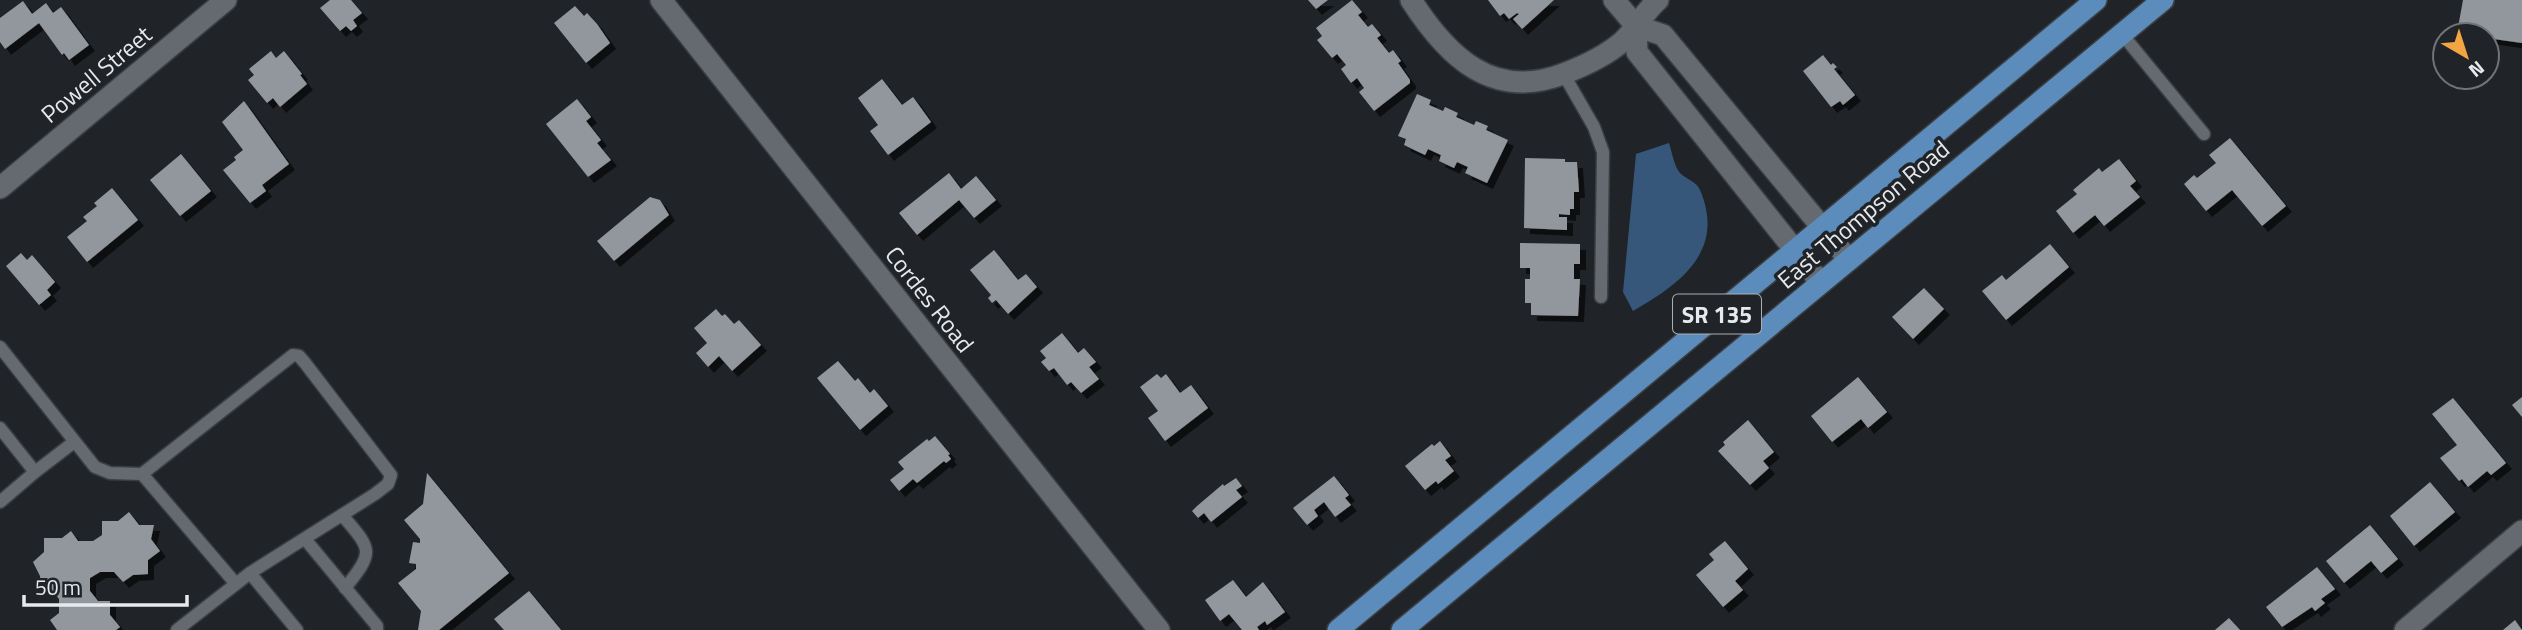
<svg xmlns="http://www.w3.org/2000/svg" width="2522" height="630" font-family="'Titillium Web',sans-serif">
  <defs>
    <filter id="shadow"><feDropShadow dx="6" dy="6" stdDeviation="0" flood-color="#0009"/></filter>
  </defs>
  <rect width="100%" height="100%" fill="#202429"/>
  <!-- water -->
  <path fill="#365779" d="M1669 143C1672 152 1674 166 1680 173 1686 179 1697 182 1700 190 1726 251 1680 284 1633 311L1623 292 1636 154Z"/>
  <!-- building -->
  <g fill="#92979d" filter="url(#shadow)">
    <polygon points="330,0 351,0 362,13 353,20 357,26 351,31 346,26 340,31 320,8"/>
    <polygon points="1308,0 1328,0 1316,9"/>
    <polygon points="1352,0 1362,12 1358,15 1368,27 1372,24 1381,35 1377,38 1389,53 1393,50 1401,61 1398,63 1410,80 1410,83 1374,111 1359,92 1364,88 1357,78 1351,83 1341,69 1346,65 1337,54 1332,58 1317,40 1322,36 1316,28"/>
    <polygon points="1488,0 1554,0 1522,29 1513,19 1519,14 1517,13 1509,19 1504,13 1500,16"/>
    <polygon points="2463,0 2522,0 2522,43 2487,38 2487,35 2457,33"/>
    <polygon points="23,1 32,14 46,3 53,13 61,7 89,45 69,60 64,53 62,55 39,23 5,49 0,42 0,18"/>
    <polygon points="575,6 584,16 587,13 597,24 610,43 586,63 554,23"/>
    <polygon points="271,51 276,58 284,51 302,74 300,75 307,84 280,107 273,98 267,103 248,80 254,75 249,69"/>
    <polygon points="1823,55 1831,65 1833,63 1837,67 1834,69 1855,95 1843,105 1840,101 1831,107 1803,71"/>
    <polygon points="882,79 902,105 913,97 931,122 888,155 870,131 878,125 858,98"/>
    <polygon points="1417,94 1431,100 1429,105 1443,111 1445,107 1458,113 1456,117 1474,125 1476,121 1488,126 1486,130 1508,140 1487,183 1465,173 1468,167 1457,162 1454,168 1439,161 1441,155 1428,149 1425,155 1404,145 1406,139 1398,136"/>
    <polygon points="577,99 591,117 586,121 601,140 597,143 611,160 588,177 546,124"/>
    <polygon points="244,101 289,164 262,185 266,191 250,203 223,170 236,160 234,157 243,150 222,122"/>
    <polygon points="2230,138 2286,206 2262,226 2232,190 2206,211 2184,184 2194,175 2197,178 2216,163 2209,155"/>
    <polygon points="181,154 211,191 180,216 150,180"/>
    <polygon points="1525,158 1565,159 1565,162 1577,162 1579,192 1574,192 1574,209 1570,209 1570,215 1559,214 1559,217 1567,217 1567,230 1524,228"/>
    <polygon points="2119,159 2136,181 2130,186 2140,197 2104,226 2095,215 2073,233 2056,211 2077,194 2073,190 2099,168 2102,172"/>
    <polygon points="949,173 961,189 976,176 996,200 974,218 959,200 917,235 899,213"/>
    <polygon points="112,188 138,220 87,262 67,237 87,221 83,217 97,206 94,203"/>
    <polygon points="650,197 660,200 669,215 614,261 597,241"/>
    <polygon points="1520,243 1580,244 1580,264 1574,264 1574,279 1580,279 1578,316 1531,315 1531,303 1525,303 1525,279 1530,279 1530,268 1520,268"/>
    <polygon points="2050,244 2069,267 2006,320 1982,291 2002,275 2006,280"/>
    <polygon points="994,250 1018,280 1026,274 1037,287 1008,314 996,300 992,303 988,298 991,295 970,270"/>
    <polygon points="21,253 27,260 32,255 55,282 47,290 51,295 39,305 6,266"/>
    <polygon points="1924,288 1944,309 1913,339 1892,317"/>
    <polygon points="716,309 722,316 725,314 734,324 739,320 761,345 732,371 719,356 708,367 696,353 707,343 694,328"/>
    <polygon points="1062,333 1078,353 1084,348 1096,362 1089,367 1099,379 1081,393 1071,382 1067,385 1054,368 1049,371 1041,362 1046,358 1040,351"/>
    <polygon points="838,361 855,381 858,378 870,393 874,389 888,406 860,430 817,378"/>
    <polygon points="1157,374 1161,378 1166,374 1180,393 1191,385 1208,408 1165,441 1148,418 1158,411 1140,387"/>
    <polygon points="1858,377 1887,412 1868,428 1861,419 1832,442 1811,416"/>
    <polygon points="2522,397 2522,417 2512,405"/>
    <polygon points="2453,398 2506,463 2491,475 2487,471 2468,487 2462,479 2459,481 2440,458 2457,445 2432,414"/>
    <polygon points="1748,420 1774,452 1763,461 1769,468 1750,485 1718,451 1725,445 1723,442"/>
    <polygon points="935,436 950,454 948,455 951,459 946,463 944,461 917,483 913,479 899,491 890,480 904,469 898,462 927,439 929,441"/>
    <polygon points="1440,441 1451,456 1445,460 1454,471 1438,484 1436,481 1425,490 1405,466 1432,444 1434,446"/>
    <polygon points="427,473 509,573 439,630 418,630 421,611 398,583 416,569 416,564 409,563 413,542 420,543 420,539 404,520 423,504"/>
    <polygon points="1334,476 1349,495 1345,498 1351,505 1335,517 1324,502 1314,510 1318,516 1307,525 1293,508"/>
    <polygon points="1236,478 1242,486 1236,490 1242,497 1211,522 1204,513 1198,518 1192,511 1197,506 1223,484 1224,486"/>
    <polygon points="2430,482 2455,512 2414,546 2390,516"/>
    <polygon points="129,512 139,525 154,525 151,539 160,551 148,560 148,574 133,575 123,582 114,572 100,572 90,578 90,591 98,601 110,601 110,615 120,627 116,630 57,630 50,620 59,613 59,599 50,587 41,587 40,576 33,562 44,552 44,538 62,538 71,531 78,541 93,541 102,535 102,521 118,521"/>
    <polygon points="2370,525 2398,559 2381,573 2371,561 2344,583 2326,561"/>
    <polygon points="1725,541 1748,569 1735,581 1743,590 1723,607 1696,575 1714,560 1709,554"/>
    <polygon points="2317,567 2335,589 2321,599 2325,603 2315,611 2312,607 2282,627 2266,607"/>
    <polygon points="1233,580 1246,597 1263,582 1285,612 1267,625 1265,621 1257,627 1259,630 1242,630 1229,614 1220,621 1205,600"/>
    <polygon points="529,591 561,630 504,630 494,619"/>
    <polygon points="2229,618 2240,630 2215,630"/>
    <polygon points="2515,620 2522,630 2503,630"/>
  </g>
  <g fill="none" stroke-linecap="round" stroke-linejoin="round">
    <defs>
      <g id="lane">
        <polyline points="2122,34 2204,134"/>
        <polyline points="1563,73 1594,127 1603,152 1601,297"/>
        <polyline points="0,347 95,467 110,473 142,474"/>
        <polyline points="0,428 35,472 0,502"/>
        <polyline points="35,472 74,442"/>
        <path d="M342 515C372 550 375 551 345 588"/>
        <polyline points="305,539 377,626 377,630"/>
        <polyline points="236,584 142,474 293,355 299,356 305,363 391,475 388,484 375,494 250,573"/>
        <polyline points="177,630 250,573 297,630"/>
      </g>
      <g id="street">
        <polyline points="661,0 1159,630"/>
        <path d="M1411 0C1447 56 1492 101 1563 74 1584 66 1606 56 1623 41 1636 29 1644 12 1658 0"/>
        <polyline points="1614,0 1636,26 1663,35 1849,260"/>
        <polyline points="1636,26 1637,52 1821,283"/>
        <polyline points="0,188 226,0"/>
        <polyline points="2405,630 2522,531"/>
      </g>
      <g id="primary">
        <polyline points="1338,630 2096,0"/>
        <polyline points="1402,630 2163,0"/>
      </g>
    </defs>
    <!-- lane casing -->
    <use href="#lane" stroke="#3b3e41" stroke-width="15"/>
    <!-- street casing -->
    <use href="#street" stroke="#3b3e41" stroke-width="24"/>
    <!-- primary casing -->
    <use href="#primary" stroke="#3b3e41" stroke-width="24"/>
    <!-- lane -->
    <use href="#lane" stroke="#656a70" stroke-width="12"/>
    <!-- street -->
    <use href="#street" stroke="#656a70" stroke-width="21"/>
    <!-- primary -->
    <use href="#primary" stroke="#5b8cbb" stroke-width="21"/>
  </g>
  <g text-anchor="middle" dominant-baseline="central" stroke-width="7" stroke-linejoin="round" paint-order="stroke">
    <!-- shield labels -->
    <rect fill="#202429" stroke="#abafb2" stroke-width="2" x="1673" y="294.5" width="88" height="39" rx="5"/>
    <g font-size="23" font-weight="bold" fill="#e7eaed">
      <text x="1717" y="314">SR 135</text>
    </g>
    <!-- street labels -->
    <g font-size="24" fill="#e7eaed" stroke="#202429">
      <text transform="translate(96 74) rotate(-40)">Powell Street</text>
      <text transform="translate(1863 214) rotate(-40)">East Thompson Road</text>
      <text transform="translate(930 299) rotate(52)">Cordes Road</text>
    </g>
  </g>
  <!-- north arrow -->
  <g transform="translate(2466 56) rotate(141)"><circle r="33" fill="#202429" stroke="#707377" stroke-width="2"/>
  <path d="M0-5L12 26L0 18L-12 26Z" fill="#f2a541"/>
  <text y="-10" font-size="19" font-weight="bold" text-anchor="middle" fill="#e7eaed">N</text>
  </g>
  <!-- scale -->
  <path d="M24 595v10h163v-10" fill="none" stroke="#e7eaed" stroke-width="3.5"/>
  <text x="35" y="595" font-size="21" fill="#e7eaed" stroke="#202429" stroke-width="5" paint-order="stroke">50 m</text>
</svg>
